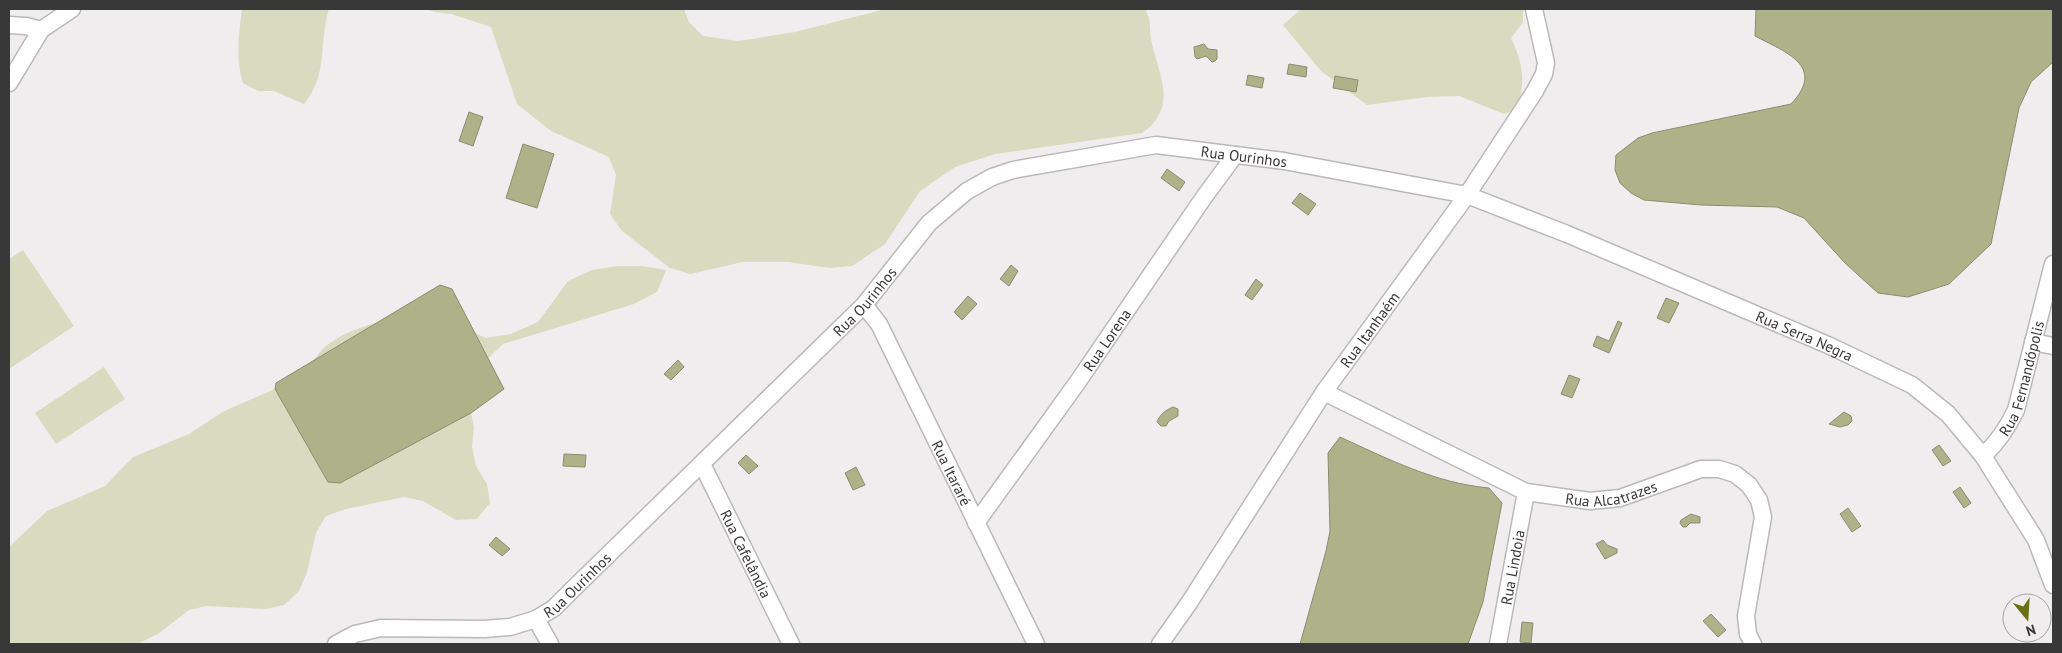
<svg xmlns="http://www.w3.org/2000/svg" width="2062" height="653" font-family="'PT Sans',sans-serif">
  <rect width="100%" height="100%" fill="#f0edef"/>
  <!-- green -->
  <g fill="#d8dbbf">
    <path d="M242 9H329C318 44 329 74 304 104L274 91H258L243 83C235 58 239 34 242 9Z"/>
    <path d="M426 9H684L689 22 703 36 738 41 795 32 886 9H1145C1152 21 1149 26 1151 39 1155 64 1174 96 1156 119 1153 125 1147 129 1142 133L995 154 955 167 920 191 885 244 852 266 830 268 788 262H743L690 274 670 268 622 231 610 214 616 175 609 157 551 131 517 104 491 27 451 14 435 12Z"/>
    <path d="M1301 9H1523V22L1511 38C1523 64 1526 82 1517 109L1504 114 1459 96 1427 97 1367 105 1321 71 1283 25Z"/>
    <polygon points="23,250 74,326 9,369 9,259"/>
    <path d="M618 266H642L666 270 657 292 634 304 503 344 449 396 340 483 471 413 474 427 472 447 476 466 487 484 490 503 477 519 456 520 423 501 404 497 346 509 326 516 316 533 307 572 299 591 284 605 266 609 207 606 189 610 158 634 137 644H9V547L47 511 105 486 133 457 189 434 224 411 275 389 289 412C299 389 309 358 330 343 365 317 420 322 445 286V308L462 326 485 338 511 334 538 322 568 281 592 270Z"/>
    <polygon points="104,367 125,399 56,444 35,413"/>
  </g>
  <!-- water -->
  <g fill="#aeb288" stroke="#8b8d70">
    <path d="M1756 9H2053V62L2031 82 2019 108 1991 244 1949 284 1908 297 1878 293 1845 263 1804 218 1777 207 1701 205 1644 200 1631 193 1620 183 1615 170 1616 155 1638 138 1652 133 1791 104C1827 66 1785 52 1755 36Z"/>
    <polygon points="1204,44 1208,49 1217,50 1217,59 1215,61 1212,62 1206,56 1197,59 1195,57 1194,47"/>
    <polygon points="1289,64 1307,67 1306,77 1287,74"/>
    <polygon points="1248,75 1264,78 1262,88 1246,85"/>
    <polygon points="1335,76 1358,80 1356,92 1333,88"/>
    <polygon points="469,112 483,117 473,146 459,141"/>
    <polygon points="523,144 554,154 537,208 506,198"/>
    <polygon points="1167,169 1185,182 1179,191 1161,178"/>
    <polygon points="1300,193 1316,204 1308,215 1292,203"/>
    <polygon points="1011,265 1018,271 1009,286 1000,279"/>
    <polygon points="1256,279 1263,285 1252,300 1245,295"/>
    <polygon points="440,285 452,289 504,389 471,413 340,483 328,482 275,389 276,383"/>
    <polygon points="968,296 977,304 962,320 954,312"/>
    <polygon points="1666,298 1679,303 1669,323 1657,318"/>
    <polygon points="1618,321 1622,323 1609,353 1593,346 1597,336 1609,341"/>
    <polygon points="678,360 684,367 671,380 664,374"/>
    <polygon points="1569,375 1580,379 1572,398 1561,394"/>
    <path d="M1173 407 1178 409V416L1169 421 1166 426H1161L1157 422C1160 414 1166 410 1173 407Z"/>
    <polygon points="1844,412 1851,416 1852,421 1848,425 1840,427 1829,424"/>
    <path d="M1340 437C1388 459 1435 483 1489 488L1502 503 1483 602 1468 644H1300L1326 551 1330 531 1328 453Z"/>
    <polygon points="1939,445 1951,461 1943,466 1932,450"/>
    <polygon points="564,454 586,455 585,467 563,466"/>
    <polygon points="746,455 758,466 749,474 738,463"/>
    <polygon points="856,467 865,485 853,490 845,473"/>
    <polygon points="1960,487 1971,503 1964,508 1953,492"/>
    <polygon points="1848,508 1861,526 1852,532 1840,514"/>
    <polygon points="1691,514 1700,517 1700,523 1690,523 1686,527 1683,527 1680,523 1681,520"/>
    <polygon points="496,537 510,549 502,556 489,545"/>
    <polygon points="1603,540 1607,545 1617,549 1617,553 1605,559 1596,544"/>
    <polygon points="1711,614 1726,630 1718,637 1703,621"/>
    <polygon points="1522,622 1533,623 1531,643 1520,642"/>
  </g>
  <g fill="none" stroke-linecap="round" stroke-linejoin="round">
    <defs>
      <g id="street">
        <polyline points="9,25 26,26 41,30"/>
        <polyline points="9,83 41,30 72,9"/>
        <path id="s1" d="M864 305 879 324 1036 644"/>
        <polyline points="2033,342 2053,346"/>
        <path id="s2" d="M1324 392 1526 492 1590 501 1620 498 1701 469H1719L1735 474 1749 485 1759 500 1763 517 1746 616 1748 634 1753 644"/>
        <path id="s3" d="M1983 456C1998 442 2007 429 2016 410L2053 264"/>
        <path id="s4" d="M702 464 791 644"/>
        <path id="s5" d="M976 523 1077 383 1202 200 1235 155"/>
        <polyline points="536,619 550,644"/>
        <path id="s6" d="M336 644 355 634 381 628 484 629 510 627 536 619 554 608 571 591 864 305 929 223 967 191 992 177 1013 170 1156 145 1284 161 1467 195 1567 234 1828 345 1912 385 1948 414 1983 456 2036 540 2053 585"/>
        <path id="s7" d="M1160 644 1189 603 1324 392 1467 195 1535 91 1544 74 1546 63 1534 9"/>
        <path id="s8" d="M1498 644 1526 492"/>
      </g>
    </defs>
    <!-- street casing -->
    <use href="#street" stroke="#bbb8ba" stroke-width="19"/>
    <!-- street -->
    <use href="#street" stroke="#fff" stroke-width="16"/>
  </g>
  <g text-anchor="middle" dominant-baseline="central" stroke-width="5" stroke-linejoin="round" paint-order="stroke">
    <!-- street labels -->
    <g font-size="15" fill="#393839" stroke="#f0edef">
      <text stroke="none"><textPath href="#s6" startOffset="1098">Rua Ourinhos</textPath></text>
      <text stroke="none"><textPath href="#s6" startOffset="662">Rua Ourinhos</textPath></text>
      <text stroke="none"><textPath href="#s7" startOffset="378">Rua Itanhaém</textPath></text>
      <text stroke="none"><textPath href="#s6" startOffset="1690">Rua Serra Negra</textPath></text>
      <text stroke="none"><textPath href="#s5" startOffset="225">Rua Lorena</textPath></text>
      <text stroke="none"><textPath href="#s3" startOffset="89">Rua Fernandópolis</textPath></text>
      <text stroke="none"><textPath href="#s1" startOffset="190">Rua Itararé</textPath></text>
      <text stroke="none"><textPath href="#s2" startOffset="312">Rua Alcatrazes</textPath></text>
      <text stroke="none"><textPath href="#s4" startOffset="100">Rua Cafelândia</textPath></text>
      <text stroke="none"><textPath href="#s8" startOffset="78">Rua Lindoia</textPath></text>
      <text stroke="none"><textPath href="#s6" startOffset="258">Rua Ourinhos</textPath></text>
    </g>
  </g>
  <!-- border -->
  <rect width="2062" height="653" fill="none" stroke="#393839" stroke-width="20"/>
  <!-- north arrow -->
  <g transform="translate(2027 618) rotate(162)"><circle r="24" fill="#f0edef" stroke="#a7a5a6"/>
  <path d="M0-4L9 19L0 12L-9 19Z" fill="#6b6f14"/>
  <text y="-8" font-size="14" font-weight="bold" text-anchor="middle" fill="#393839">N</text>
  </g>
</svg>
